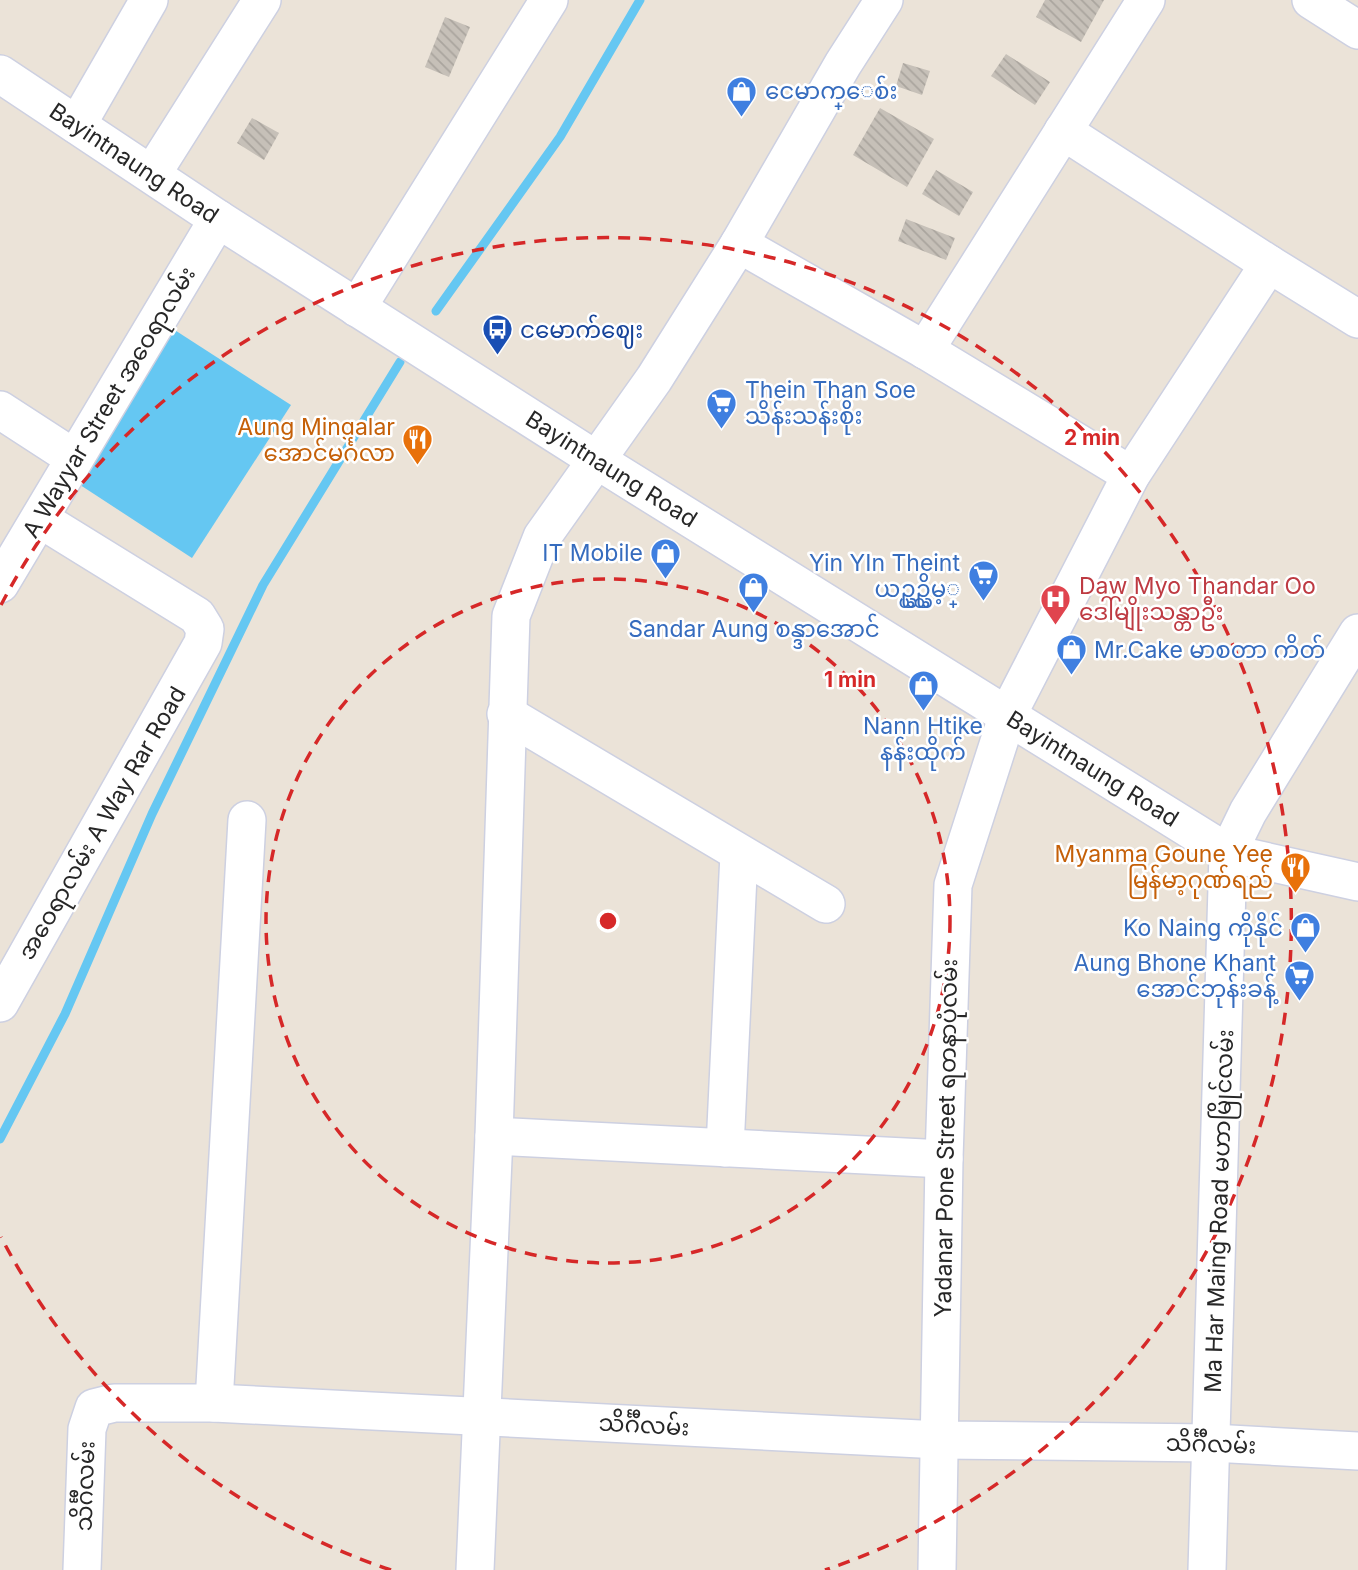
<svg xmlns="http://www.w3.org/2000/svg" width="1358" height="1570" font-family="Inter,'Noto Sans Myanmar',sans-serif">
  <defs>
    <pattern id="building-back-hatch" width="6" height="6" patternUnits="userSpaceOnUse" patternTransform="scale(1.75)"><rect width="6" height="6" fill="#c6c0b8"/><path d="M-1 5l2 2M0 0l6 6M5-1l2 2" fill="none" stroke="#aaa59e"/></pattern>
  </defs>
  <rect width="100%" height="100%" fill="#ebe3d8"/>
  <!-- water -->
  <polygon fill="#65c7f2" points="170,327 291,405 192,558 71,479"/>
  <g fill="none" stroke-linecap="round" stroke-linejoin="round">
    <!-- stream -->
    <g stroke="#65c7f2" stroke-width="9">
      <polyline points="436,311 560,137 640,0"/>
      <polyline points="0,1139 65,1014 152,814 263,585 400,362"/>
    </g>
  </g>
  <!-- building -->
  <g fill="url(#building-back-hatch)">
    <polygon points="1045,0 1104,0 1081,42 1036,17"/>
    <polygon points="445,17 470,27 449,77 425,67"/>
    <polygon points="1006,54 1050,82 1035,105 991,76"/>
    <polygon points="903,63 930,71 922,95 896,86"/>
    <polygon points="880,108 934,139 907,187 853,155"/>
    <polygon points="252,118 279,133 264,160 237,143"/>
    <polygon points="936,170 973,192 959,216 922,194"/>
    <polygon points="906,219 955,238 946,260 898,241"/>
  </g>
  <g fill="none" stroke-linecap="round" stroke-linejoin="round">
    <defs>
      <g id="minor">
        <polyline points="1311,0 1358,30"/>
        <path id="s1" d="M0 74 218 219 598 461 1228 853 1358 882"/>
        <polyline points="77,125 149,0"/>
        <polyline points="1063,131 1269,264 1358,319"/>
        <polyline points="152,174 262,0"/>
        <polyline points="739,244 925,350 1131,475"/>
        <polyline points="357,308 549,0"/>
        <polyline points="925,350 1146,0"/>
        <polyline points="0,410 74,458"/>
        <polyline points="0,584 218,219"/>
        <polyline points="506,714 826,904"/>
        <polyline points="0,1003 203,643 205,629 197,616 40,519"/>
        <polyline points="494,1136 944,1159"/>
        <polyline points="725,1148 739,854"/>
        <polyline points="214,1403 247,820"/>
        <polyline points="82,1570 87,1429 94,1408 114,1403 214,1403 940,1440 1212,1443 1358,1451"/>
        <polyline points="475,1570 494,1136 511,616 542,537 654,379 739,244 843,64 884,0"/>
        <polyline points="937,1570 944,1159 953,885 1008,714 1131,475 1269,264"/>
        <polyline points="1207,1570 1228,853 1248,812 1358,633"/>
      </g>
    </defs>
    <!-- minor casing -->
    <use href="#minor" stroke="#cdd0e1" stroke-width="40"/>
    <!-- minor -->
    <use href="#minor" stroke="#fff" stroke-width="37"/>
  </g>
  <!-- distance rings -->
  <g fill="none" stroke="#d62828" stroke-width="3.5" stroke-dasharray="12 9">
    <circle cx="608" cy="921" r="342"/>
    <path d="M391 1570A684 684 0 0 1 1 1237M1 605A684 684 0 1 1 825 1570"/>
  </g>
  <!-- icons -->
  <defs>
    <symbol id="shop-pin" viewBox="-11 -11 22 30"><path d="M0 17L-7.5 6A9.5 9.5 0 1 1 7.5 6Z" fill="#3f7fe0" stroke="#fff"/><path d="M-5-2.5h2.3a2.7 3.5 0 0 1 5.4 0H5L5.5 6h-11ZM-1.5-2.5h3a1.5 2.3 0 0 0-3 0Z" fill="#fff"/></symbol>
    <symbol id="bus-pin" viewBox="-11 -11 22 30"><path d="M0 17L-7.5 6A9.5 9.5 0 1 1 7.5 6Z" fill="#1a4fb4" stroke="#fff"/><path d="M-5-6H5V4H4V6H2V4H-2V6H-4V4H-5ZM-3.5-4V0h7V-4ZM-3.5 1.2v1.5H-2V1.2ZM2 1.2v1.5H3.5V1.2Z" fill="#fff"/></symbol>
    <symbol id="supermarket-pin" viewBox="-11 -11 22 30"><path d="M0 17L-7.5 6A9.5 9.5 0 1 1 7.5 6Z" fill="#3f7fe0" stroke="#fff"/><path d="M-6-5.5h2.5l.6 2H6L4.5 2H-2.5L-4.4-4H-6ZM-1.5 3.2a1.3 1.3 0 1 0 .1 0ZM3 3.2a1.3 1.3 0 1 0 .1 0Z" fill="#fff"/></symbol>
    <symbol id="restaurant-pin" viewBox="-11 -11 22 30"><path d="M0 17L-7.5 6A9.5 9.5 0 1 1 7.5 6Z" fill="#e8710a" stroke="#fff"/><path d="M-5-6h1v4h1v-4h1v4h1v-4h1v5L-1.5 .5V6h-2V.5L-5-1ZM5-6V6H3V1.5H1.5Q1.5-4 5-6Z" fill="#fff"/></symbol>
    <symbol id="hospital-pin" viewBox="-11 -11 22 30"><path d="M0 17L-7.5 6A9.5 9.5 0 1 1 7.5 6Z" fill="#e0444e" stroke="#fff"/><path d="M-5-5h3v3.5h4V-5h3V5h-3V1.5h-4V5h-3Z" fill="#fff"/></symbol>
  </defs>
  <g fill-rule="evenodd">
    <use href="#shop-pin" x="724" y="74" width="35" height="47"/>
    <use href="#bus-pin" x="480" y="312" width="35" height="47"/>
    <use href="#supermarket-pin" x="704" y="386" width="35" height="47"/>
    <use href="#restaurant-pin" x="400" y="422" width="35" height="47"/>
    <use href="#shop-pin" x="648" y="536" width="35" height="47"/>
    <use href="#supermarket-pin" x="966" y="558" width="35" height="47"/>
    <use href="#shop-pin" x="736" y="570" width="35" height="47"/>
    <use href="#hospital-pin" x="1038" y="582" width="35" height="47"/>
    <use href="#shop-pin" x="1054" y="632" width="35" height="47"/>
    <use href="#shop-pin" x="906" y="668" width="35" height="47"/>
    <use href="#restaurant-pin" x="1278" y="850" width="35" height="47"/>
    <use href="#shop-pin" x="1288" y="910" width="35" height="47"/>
    <use href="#supermarket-pin" x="1282" y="958" width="35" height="47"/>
  </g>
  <g text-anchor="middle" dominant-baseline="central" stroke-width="5" stroke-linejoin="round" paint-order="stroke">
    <!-- shop labels -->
    <g font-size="23" fill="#366cbe" stroke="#fff" text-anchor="end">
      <text x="765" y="91" text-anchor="start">ငေမာက္ေစ်း</text>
      <text x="745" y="390" text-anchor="start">Thein Than Soe<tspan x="745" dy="26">သိန်းသန်းစိုး</tspan></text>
      <text x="643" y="553">IT Mobile</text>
      <text x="960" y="563">Yin YIn Theint<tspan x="960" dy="26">ယဥ္ယဥ္သိမ့္</tspan></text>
      <text x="754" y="629" text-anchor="middle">Sandar Aung စန္ဒာအောင်</text>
      <text x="1094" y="650" text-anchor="start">Mr.Cake မာစတာ ကိတ်</text>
      <text x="923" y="726" text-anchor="middle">Nann Htike<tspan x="923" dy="26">နန်းထိုက်</tspan></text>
      <text x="1283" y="928">Ko Naing ကိုနိုင်</text>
      <text x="1276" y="963">Aung Bhone Khant<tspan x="1276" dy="26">အောင်ဘုန်းခန့်</tspan></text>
    </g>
    <!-- street labels -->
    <g font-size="23" fill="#272727" stroke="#fff">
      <text stroke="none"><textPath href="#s1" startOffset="161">Bayintnaung Road</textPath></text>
      <text transform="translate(109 402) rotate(-59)">A Wayyar Street အဝေရာလမ်း</text>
      <text stroke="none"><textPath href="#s1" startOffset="728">Bayintnaung Road</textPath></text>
      <text stroke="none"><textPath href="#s1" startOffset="1295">Bayintnaung Road</textPath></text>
      <text transform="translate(102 823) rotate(-60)">အဝေရာလမ်း A Way Rar Road</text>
      <text transform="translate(946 1138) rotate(-89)">Yadanar Pone Street ရတနာပုံလမ်း</text>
      <text transform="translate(1219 1211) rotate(-88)">Ma Har Maing Road မဟာမြိုင်လမ်း</text>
      <text transform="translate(644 1425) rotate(3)">သိင်္ဂီလမ်း</text>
      <text transform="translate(1211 1444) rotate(2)">သိင်္ဂီလမ်း</text>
      <text transform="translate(85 1486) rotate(-88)">သိင်္ဂီလမ်း</text>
    </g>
    <!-- transit labels -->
    <g font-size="23" fill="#164399" stroke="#fff" text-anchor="start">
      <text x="520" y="330">ငမောက်ဈေး</text>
    </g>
    <!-- food labels -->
    <g font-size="23" fill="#c56008" stroke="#fff" text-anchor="end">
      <text x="395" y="427">Aung Mingalar<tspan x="395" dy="26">အောင်မင်္ဂလာ</tspan></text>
      <text x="1273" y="854">Myanma Goune Yee<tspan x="1273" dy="26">မြန်မာ့ဂုဏ်ရည်</tspan></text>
    </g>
    <!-- health labels -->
    <g font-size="23" fill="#be3a42" stroke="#fff" text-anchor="start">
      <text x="1079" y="586">Daw Myo Thandar Oo<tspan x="1079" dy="26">ဒေါ်မျိုးသန္တာဦး</tspan></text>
    </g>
  </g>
  <circle cx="608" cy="921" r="10" fill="#d62828" stroke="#fff" stroke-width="3.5"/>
  <g font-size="21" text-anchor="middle" font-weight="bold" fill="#d62828" stroke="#fff" stroke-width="5" stroke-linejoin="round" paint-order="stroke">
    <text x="1092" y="445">2 min</text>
    <text x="850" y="687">1 min</text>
  </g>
</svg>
